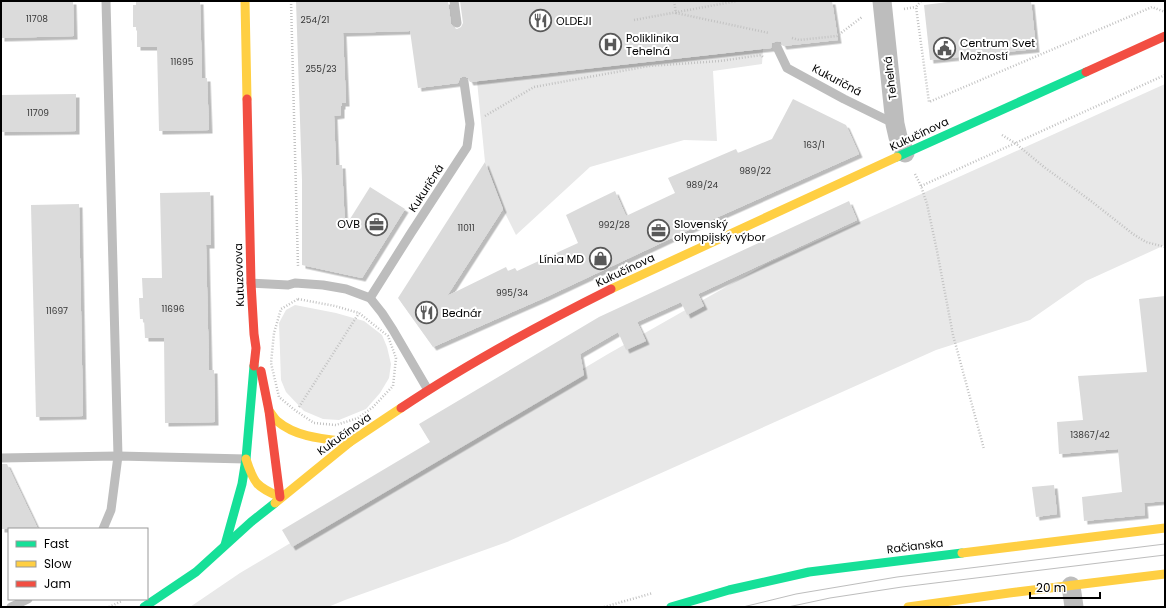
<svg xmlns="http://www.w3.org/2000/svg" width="1166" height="608" font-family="Poppins,sans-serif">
  <defs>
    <filter id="shadow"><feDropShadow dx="3.5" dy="3.5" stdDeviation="0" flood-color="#0004"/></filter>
  </defs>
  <rect width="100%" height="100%" fill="#fff"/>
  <!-- green -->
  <g fill="#e8e8e8">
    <polygon points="763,49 762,64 713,71 717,141 684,140 590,167 516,235 503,209 485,162 477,81"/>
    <polygon points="1165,84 1165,245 1086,281 1030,320 936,350 507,542 345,600 328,607 190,607 240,573 608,354 766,264"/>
    <polygon points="295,305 336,313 364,321 382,335 387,347 391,364 389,378 380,393 366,409 339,420 323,419 304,411 286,392 281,380 279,323 286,310"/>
  </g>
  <!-- building -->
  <g fill="#dbdbdb" filter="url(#shadow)">
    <polygon points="1,1 73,1 74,36 1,38"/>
    <polygon points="136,1 200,1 202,78 207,78 209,130 159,131 157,47 137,47 137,27 133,27 133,5 136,5"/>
    <polygon points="296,1 448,1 451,24 454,28 457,29 461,27 463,23 460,1 832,1 838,40 783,46 781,42 777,41 772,43 771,48 470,82 468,78 464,76 460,78 458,83 418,88 410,31 343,33 346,103 342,103 342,106 341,106 341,115 334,116 336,165 342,165 345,227 370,187 405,209 362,278 302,265 302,180"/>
    <polygon points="956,1 1031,1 1036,49 930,60 924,5"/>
    <polygon points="76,94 76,131 1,132 1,95"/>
    <polygon points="793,99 846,125 859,154 691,229 544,298 433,347 398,298 485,162 503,209 447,296 506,267 508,271 515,268 517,271 578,243 566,215 588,204 615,191 626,216 675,193 668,178 736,149 738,153 772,139"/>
    <polygon points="210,192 211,245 206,245 209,370 214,370 215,422 165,423 164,338 145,338 144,319 140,319 139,298 143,298 142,278 162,278 160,193"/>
    <polygon points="849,201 857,220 698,294 704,306 687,315 681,302 637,322 646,341 626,350 618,332 580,354 584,375 292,547 282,530 430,442 419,424 599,317"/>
    <polygon points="79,204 83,416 36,417 31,205"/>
    <polygon points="1165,296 1165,501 1144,503 1145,515 1084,521 1082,497 1122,492 1118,449 1059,454 1057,422 1083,420 1078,376 1147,372 1139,299"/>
    <polygon points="1,464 7,464 38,529 1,529"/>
    <polygon points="1054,485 1057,514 1036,517 1032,487"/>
  </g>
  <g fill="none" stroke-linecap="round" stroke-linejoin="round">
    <!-- path -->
    <g stroke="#c2c2c2" stroke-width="2.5" stroke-dasharray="1 2" stroke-linecap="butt">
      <polyline points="291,1 298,266"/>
      <polyline points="674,1 676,13 769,33"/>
      <polyline points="921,1 916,7 929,102 1152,7 1165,12"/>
      <polyline points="904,9 916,7"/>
      <polyline points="634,20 737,1"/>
      <polyline points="792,38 799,40 837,36 862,17"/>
      <polyline points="485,116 534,87 649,66 720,61 761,55 763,57"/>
      <polyline points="1002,135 1015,143 1044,167 1091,201 1133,234 1146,242 1165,247"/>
      <polyline points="915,174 921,186 927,204 937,251 953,335 984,449"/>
      <polyline points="921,186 1165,75"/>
      <polygon points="298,299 335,306 359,313 388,336 396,358 393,386 373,407 358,418 336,425 314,423 296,411 279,397 271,363 274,333 281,309"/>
      <polyline points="299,407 359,313"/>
      <polyline points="109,607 122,601"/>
      <polyline points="604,607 653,593"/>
    </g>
    <!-- lane -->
    <g stroke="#bdbdbd" stroke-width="9">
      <polyline points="454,1 457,23"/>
      <polyline points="777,47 787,68 844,99 895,124"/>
      <polyline points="251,283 288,285 295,283 323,285 346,289 370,298 382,313 393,330 428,390"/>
      <polyline points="370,298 411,233 467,147 470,124 464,82"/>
      <polyline points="1,458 118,456 246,459"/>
      <polyline points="103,529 111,510 118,456 106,1"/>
      <polyline points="11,607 28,599"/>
    </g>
    <!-- street -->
    <g stroke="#bdbdbd" stroke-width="19">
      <polyline points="882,1 895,124 898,137 905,153"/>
      <polyline points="1071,586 1074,607"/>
    </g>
    <!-- fast -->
    <g stroke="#16e098" stroke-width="9">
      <polyline points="897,157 1086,72"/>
      <polyline points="225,545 242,484 246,459 254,366"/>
      <polyline points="144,607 196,572 251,522 275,503"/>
      <polyline points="671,607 729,590 809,572 962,553"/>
    </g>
    <!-- slow -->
    <g stroke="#ffcf43" stroke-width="9">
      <polyline points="245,1 247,99"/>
      <polyline points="611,289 897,157"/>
      <path d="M269 411C272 414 274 418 277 421 297 438 325 439 350 442"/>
      <path d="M246 459C254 484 257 487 280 497"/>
      <polyline points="275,503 350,442 401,408"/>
      <polyline points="962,553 1165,528"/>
      <polyline points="908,607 1009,593 1165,574"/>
    </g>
    <!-- jam -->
    <g stroke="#f24e42" stroke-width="9">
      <polyline points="1086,72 1165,36"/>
      <polyline points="247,99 251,283 254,334 256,348 254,366"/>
      <polyline points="261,371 269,411 280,497"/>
      <path d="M401 408C468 363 539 325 611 289"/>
    </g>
    <!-- tram -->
    <g stroke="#bdbdbd" stroke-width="1">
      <polyline points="743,607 796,594 897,577 1165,544"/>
      <polyline points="788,607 830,598 902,587 1165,555"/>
    </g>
  </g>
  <!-- icons -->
  <defs>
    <symbol id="restaurant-ring" viewBox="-11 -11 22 22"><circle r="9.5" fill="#fff" stroke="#595959" stroke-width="1.5"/><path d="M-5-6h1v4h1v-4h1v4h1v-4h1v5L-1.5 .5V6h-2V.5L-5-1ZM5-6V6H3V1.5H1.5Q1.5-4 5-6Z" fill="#595959"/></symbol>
    <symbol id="hospital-ring" viewBox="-11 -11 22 22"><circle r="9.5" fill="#fff" stroke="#595959" stroke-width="1.5"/><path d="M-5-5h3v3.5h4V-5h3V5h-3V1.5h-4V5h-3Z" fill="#595959"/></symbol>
    <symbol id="civic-ring" viewBox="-11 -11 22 22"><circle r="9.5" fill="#fff" stroke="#595959" stroke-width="1.5"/><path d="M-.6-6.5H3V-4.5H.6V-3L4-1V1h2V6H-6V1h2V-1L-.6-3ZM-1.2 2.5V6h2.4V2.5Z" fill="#595959"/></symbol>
    <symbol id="office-ring" viewBox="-11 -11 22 22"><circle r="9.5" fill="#fff" stroke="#595959" stroke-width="1.5"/><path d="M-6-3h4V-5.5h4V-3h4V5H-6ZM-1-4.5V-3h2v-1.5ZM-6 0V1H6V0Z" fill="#595959"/></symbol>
    <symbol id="shop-ring" viewBox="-11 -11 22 22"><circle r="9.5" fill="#fff" stroke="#595959" stroke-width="1.5"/><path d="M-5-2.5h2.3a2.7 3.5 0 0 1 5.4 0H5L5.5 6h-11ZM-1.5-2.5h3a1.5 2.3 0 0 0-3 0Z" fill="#595959"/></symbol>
  </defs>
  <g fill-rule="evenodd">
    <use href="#restaurant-ring" x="528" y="8" width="25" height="25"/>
    <use href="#hospital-ring" x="598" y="32" width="25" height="25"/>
    <use href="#civic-ring" x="932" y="36" width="25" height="25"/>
    <use href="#office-ring" x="364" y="212" width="25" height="25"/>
    <use href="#office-ring" x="646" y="218" width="25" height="25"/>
    <use href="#shop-ring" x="588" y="246" width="25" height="25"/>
    <use href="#restaurant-ring" x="414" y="300" width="25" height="25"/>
  </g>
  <g text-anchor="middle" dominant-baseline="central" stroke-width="4" stroke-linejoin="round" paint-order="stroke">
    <!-- number labels -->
    <g font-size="9" fill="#373737">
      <text x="37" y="19">11708</text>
      <text x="315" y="20">254/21</text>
      <text x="182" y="62">11695</text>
      <text x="321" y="69">255/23</text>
      <text x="38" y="113">11709</text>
      <text x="814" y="145">163/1</text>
      <text x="755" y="171">989/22</text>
      <text x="702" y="185">989/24</text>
      <text x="614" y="225">992/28</text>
      <text x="466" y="228">11011</text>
      <text x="512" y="293">995/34</text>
      <text x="173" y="309">11696</text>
      <text x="57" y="311">11697</text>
      <text x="1090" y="435">13867/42</text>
    </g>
    <!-- poi labels -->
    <g font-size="11" fill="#000" stroke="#fff" text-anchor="start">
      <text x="556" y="21">OLDEJI</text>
      <text x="626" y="38">Poliklinika<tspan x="626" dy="13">Tehelná</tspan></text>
      <text x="960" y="43">Centrum Svet<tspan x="960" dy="13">Možností</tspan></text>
      <text x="360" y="224" text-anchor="end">OVB</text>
      <text x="674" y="224">Slovenský<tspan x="674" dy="13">olympijský výbor</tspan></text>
      <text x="584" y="259" text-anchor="end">Línia MD</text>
      <text x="442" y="313">Bednár</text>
    </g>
    <!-- street labels -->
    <g font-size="11" fill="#000" stroke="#fff">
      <text transform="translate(890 78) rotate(-97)">Tehelná</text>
      <text transform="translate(837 80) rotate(28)">Kukuričná</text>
      <text transform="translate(919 134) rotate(-25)">Kukučínova</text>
      <text transform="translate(426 188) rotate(-57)">Kukuričná</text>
      <text transform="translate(625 270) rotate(-25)">Kukučínova</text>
      <text transform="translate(239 275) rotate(-92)">Kutuzovova</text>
      <text transform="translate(344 434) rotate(-36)">Kukučínova</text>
      <text transform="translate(915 546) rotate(-7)">Račianska</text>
    </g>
  </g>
  <!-- border -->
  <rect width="1166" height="608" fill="none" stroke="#000000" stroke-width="4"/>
  <!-- legend -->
  <rect x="8" y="528" width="140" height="72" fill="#ffffff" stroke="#999999"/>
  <rect x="16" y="541" width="20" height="6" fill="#16e098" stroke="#999999"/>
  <text x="44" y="548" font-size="12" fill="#000000">Fast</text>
  <rect x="16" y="561" width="20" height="6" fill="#ffcf43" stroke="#999999"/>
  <text x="44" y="568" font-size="12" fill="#000000">Slow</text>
  <rect x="16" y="581" width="20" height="6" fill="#f24e42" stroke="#999999"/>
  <text x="44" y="588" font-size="12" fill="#000000">Jam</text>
  <!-- scale -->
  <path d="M1030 592v6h70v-6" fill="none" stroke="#000000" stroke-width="2"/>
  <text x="1036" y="592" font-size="12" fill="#000000" stroke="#ffffff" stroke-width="3" paint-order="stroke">20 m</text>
</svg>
